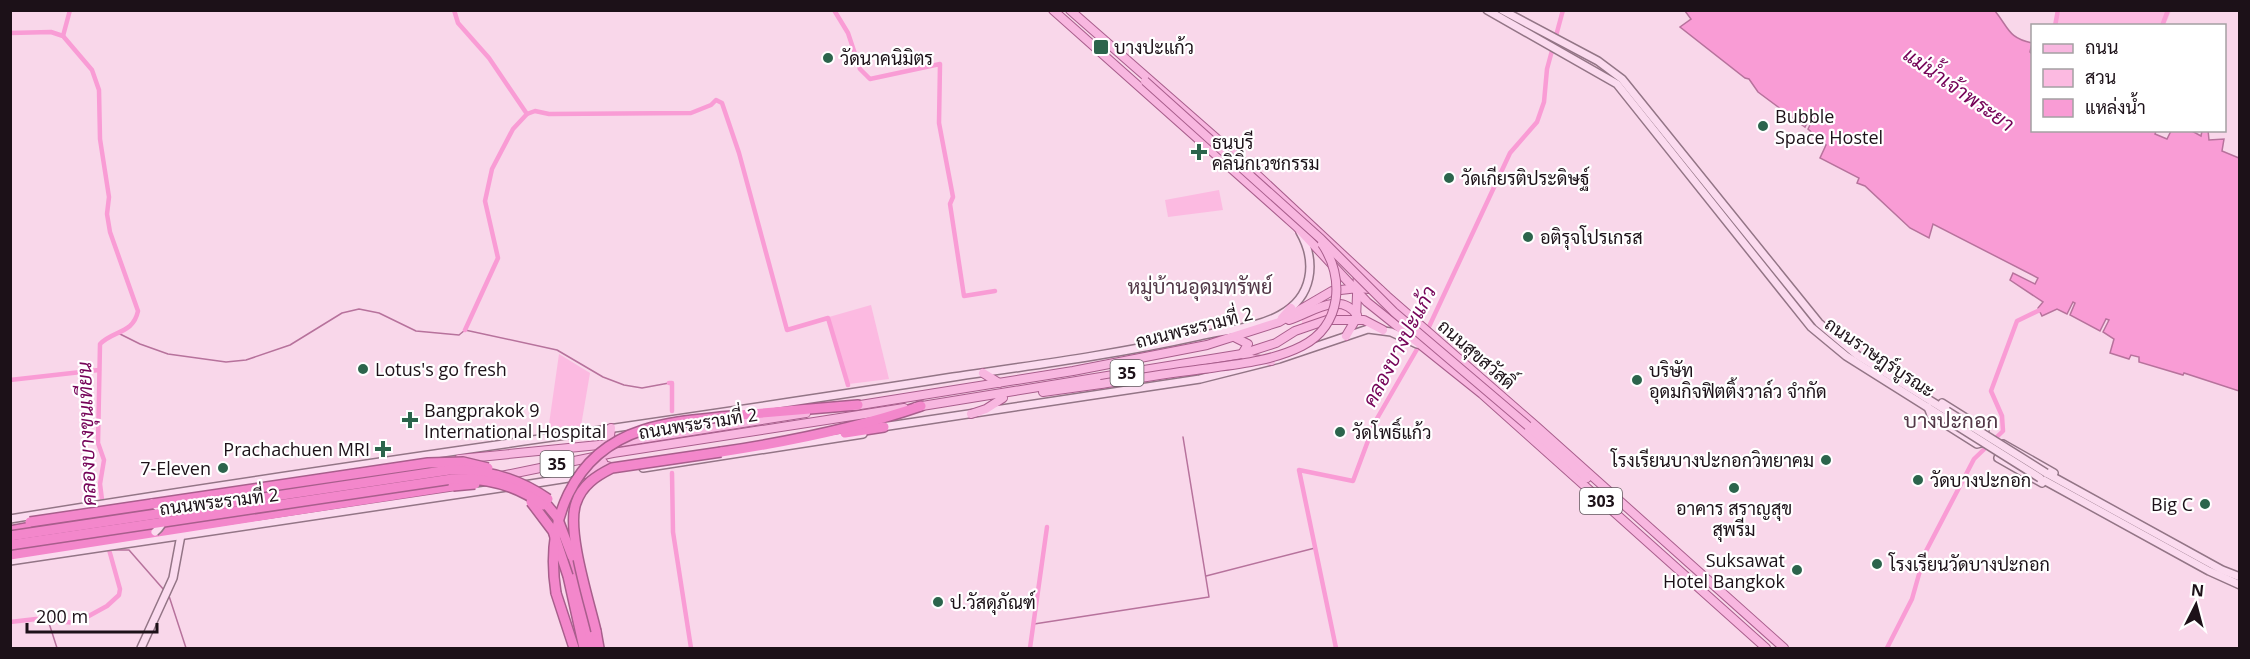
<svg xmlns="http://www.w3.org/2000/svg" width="2250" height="659" font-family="'Open Sans',Sarabun,sans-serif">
  <rect width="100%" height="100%" fill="#f9d7ea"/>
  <!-- green -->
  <g fill="#fcbae1">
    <polygon points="2061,11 2061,10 2171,11 2165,25 2053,25"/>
    <polygon points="1219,190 1223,210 1168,217 1165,200"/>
    <polygon points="871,305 889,379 849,384 829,317"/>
    <polygon points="1337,305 1349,310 1350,316 1327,317 1302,325 1302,318"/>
    <polygon points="559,354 590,373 581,426 548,431"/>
  </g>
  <!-- water -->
  <path fill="#f99cd5" stroke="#b7729c" stroke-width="1.5" d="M1685 11H1995C2009 28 2008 38 2032 43L2030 52 2032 54V130L2156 131 2155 134 2167 139 2171 131H2192L2201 136 2202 131 2208 130 2209 140 2224 139 2222 151 2239 158V391L2184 373 2183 375 2139 362V357L2131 355 2129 359 2110 353 2114 339 2103 332 2109 320 2106 319 2100 331 2070 315 2075 303 2073 302 2067 314 2057 309 2042 316 2038 308 2043 302 2010 280 2013 273 2035 284 2038 278 1933 224 1929 238 1910 228 1865 186 1857 183 1859 178 1820 158 1826 145 1808 129 1813 119 1810 117 1805 127 1758 92 1749 79 1745 78 1680 27 1691 19Z"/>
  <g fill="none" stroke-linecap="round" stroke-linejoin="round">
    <!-- stream -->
    <g stroke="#b7729c" stroke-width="1.5">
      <polyline points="118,333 140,344 168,354 226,362 246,360 290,345 342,313 359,309 379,313 416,331 459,335 465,330 557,350 603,377 624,385 642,388 669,383"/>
      <polyline points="108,550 129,550 164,590"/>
      <polyline points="1206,576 1315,548"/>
      <polyline points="169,596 186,648"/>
      <polyline points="48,620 57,648"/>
      <polyline points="1034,624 1209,597 1183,437"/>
    </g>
    <!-- canal -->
    <g stroke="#f99cd5" stroke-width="4.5">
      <polyline points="454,10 458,23 489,58 527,114 513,129 492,169 485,201 498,258 465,330"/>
      <polyline points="834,10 848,33 860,69 870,79 940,64 939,123 953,197 950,204 964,296 995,291"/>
      <polyline points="2055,26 2058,10"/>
      <polyline points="2162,26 2168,10"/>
      <path d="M10 33 51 32 63 36 92 70 99 90 100 139 109 197 107 214 110 232 138 311C133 334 114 330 100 344L98 443 104 460 100 484 105 523"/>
      <polyline points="63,36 70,10"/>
      <polyline points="527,114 535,111 549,114 691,113 711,105 716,100 722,103 739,153 787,330 828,318 848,385"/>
      <polyline points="1427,331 1510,153 1537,122 1544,102 1547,69 1563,10"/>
      <polyline points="10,380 99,370"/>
      <polyline points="669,383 672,383 672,411"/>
      <polyline points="672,473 673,532 691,648"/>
      <polyline points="10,622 36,619 76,623 107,606 119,595 120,589 108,546"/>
      <polyline points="1030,648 1047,527"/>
      <polyline points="1336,648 1299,470 1353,481 1375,422 1420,344"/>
      <polyline points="1887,648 1912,599 1925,553 1974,459 2003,431 2002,416 1991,391 2017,321 2042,309"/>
    </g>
    <defs>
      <g id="secondary">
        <polyline points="1487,10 1617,84 1811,327 1846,356 1943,417"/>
        <polyline points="1502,10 1598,61 1622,79 1819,323 1857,355 1947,411"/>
        <polyline points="1928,407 1931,415 1977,444 1981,443 1985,430 1942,403"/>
        <polyline points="882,427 1200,379 1279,359 1368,329 1391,332 1417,344"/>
        <polyline points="643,468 863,434"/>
        <polyline points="2046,473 2222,570 2240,577"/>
        <polyline points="2040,478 2209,571 2240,585"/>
        <polyline points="2042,483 1998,458 2003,444 2054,473"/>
        <polyline points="524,485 581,476"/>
        <path d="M10 519C324 467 639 427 953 377 1035 365 1118 354 1199 336 1226 330 1256 328 1280 315 1313 297 1317 262 1300 232"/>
        <polyline points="10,561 507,487"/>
        <polyline points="141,648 173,578 181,535"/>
      </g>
      <g id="primary">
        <polyline points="1053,10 1297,227 1367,302 1482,394 1766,648"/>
        <polyline points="1070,10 1240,159 1387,296 1536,426 1784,648"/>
        <polyline points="1282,318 1291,308"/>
        <path d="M1289 320C1311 313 1340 290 1357 315"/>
        <polyline points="1346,336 1356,319 1358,271"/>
        <polyline points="1236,338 1248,344 1242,354 1252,359 1271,361"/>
        <polyline points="983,373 999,383"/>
        <polyline points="1043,392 1101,384"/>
        <polyline points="854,406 1073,371 1207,345 1279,322 1332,291 1358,288 1380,290"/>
        <polyline points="916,407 1242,354 1276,343 1295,331 1327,320 1364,320 1383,330"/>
        <polyline points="971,414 986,409 1003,398"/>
        <polyline points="1528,426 1587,478"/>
        <polyline points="609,444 611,428"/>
        <polyline points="459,459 609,444 806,413"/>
        <polyline points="589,461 615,468"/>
        <polyline points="588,475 603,462"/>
        <polyline points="501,476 613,453 904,408"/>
      </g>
      <g id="highway">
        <polyline points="739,415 858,405"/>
        <polyline points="845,433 884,427"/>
        <path d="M721 452C788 442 857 428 921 406"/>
        <polyline points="192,502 235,498"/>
        <polyline points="10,531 53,523"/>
        <polyline points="10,555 453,486"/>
        <polyline points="572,556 591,648"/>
        <polyline points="568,576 584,648"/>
        <polyline points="556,593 574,648"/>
        <polyline points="596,631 599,648"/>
      </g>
    </defs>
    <!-- secondary casing -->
    <use href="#secondary" stroke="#937586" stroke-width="10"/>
    <!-- primary casing -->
    <use href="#primary" stroke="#a85e8c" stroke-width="10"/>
    <!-- highway casing -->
    <use href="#highway" stroke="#a85e8c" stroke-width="12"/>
    <!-- secondary -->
    <use href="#secondary" stroke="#fbdbef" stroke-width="7"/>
    <!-- primary -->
    <use href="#primary" stroke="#f8b7e0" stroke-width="8"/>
    <!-- highway -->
    <use href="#highway" stroke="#f387cb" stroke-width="9"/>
    <defs>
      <g id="secondary-bridge">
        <polyline points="1947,411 2046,473"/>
        <polyline points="1943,417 2040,478"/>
        <path d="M152 503C165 511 167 522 155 532"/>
      </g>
      <g id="primary-bridge">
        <polyline points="1145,81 1321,239 1394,312 1528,426"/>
        <path d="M1101 384C1133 379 1164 374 1196 370 1231 365 1271 362 1302 346 1342 326 1345 277 1322 244"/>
      </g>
      <g id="highway-bridge">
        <polyline points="453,486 475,484"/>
        <polyline points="542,499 557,517 572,556"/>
        <polyline points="531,502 553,531 568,576"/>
        <polyline points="30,522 428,463 463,462 488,468"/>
        <path d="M10 536 449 470C486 469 518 478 548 499"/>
        <path d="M10 545 452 479C486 477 516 485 543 505"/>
        <path d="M556 593C545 523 571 453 643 430 673 420 707 419 739 415"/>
        <path d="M596 631C589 601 566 530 576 503 582 485 596 476 612 468L721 452"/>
      </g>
    </defs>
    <!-- secondary-bridge casing -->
    <use href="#secondary-bridge" stroke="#937586" stroke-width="10" stroke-linecap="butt"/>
    <!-- primary-bridge casing -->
    <use href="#primary-bridge" stroke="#a85e8c" stroke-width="10" stroke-linecap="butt"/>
    <!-- highway-bridge casing -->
    <use href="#highway-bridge" stroke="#a85e8c" stroke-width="12" stroke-linecap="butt"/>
    <!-- secondary-bridge -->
    <use href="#secondary-bridge" stroke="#fbdbef" stroke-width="7"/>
    <!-- primary-bridge -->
    <use href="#primary-bridge" stroke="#f8b7e0" stroke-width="8"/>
    <!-- highway-bridge -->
    <use href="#highway-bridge" stroke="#f387cb" stroke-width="9"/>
  </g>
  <!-- markers -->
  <g fill="#2c644c" stroke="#fff" stroke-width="2">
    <rect x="1093" y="39" width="16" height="16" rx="3"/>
    <circle cx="828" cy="58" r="6"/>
    <circle cx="1763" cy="126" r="6"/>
    <path d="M1196 143h6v6h6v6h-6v6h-6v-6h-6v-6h6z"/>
    <circle cx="1449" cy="178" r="6"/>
    <circle cx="1528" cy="237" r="6"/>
    <circle cx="363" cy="369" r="6"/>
    <circle cx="1637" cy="380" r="6"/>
    <path d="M407 411h6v6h6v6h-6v6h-6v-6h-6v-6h6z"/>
    <circle cx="1340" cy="432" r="6"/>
    <path d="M380 440h6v6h6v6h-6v6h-6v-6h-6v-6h6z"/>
    <circle cx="1826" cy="460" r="6"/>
    <circle cx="223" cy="468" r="6"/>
    <circle cx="1918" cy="480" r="6"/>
    <circle cx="1734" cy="488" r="6"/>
    <circle cx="2205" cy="504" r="6"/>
    <circle cx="1877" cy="564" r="6"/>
    <circle cx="1797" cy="570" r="6"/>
    <circle cx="938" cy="602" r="6"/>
  </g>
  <g text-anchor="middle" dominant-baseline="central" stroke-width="4.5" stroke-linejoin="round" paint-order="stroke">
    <!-- shield labels -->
    <g fill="#fff" stroke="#60585d" stroke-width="1.5">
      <rect x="1110.5" y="360" width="33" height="26" rx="4.5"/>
      <rect x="540.5" y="451" width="33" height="26" rx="4.5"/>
      <rect x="1580" y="488" width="42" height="26" rx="4.5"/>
    </g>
    <g font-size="16" font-weight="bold" fill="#1c1118">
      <text x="1127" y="373">35</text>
      <text x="557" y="464">35</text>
      <text x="1601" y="501">303</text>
    </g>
    <!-- poi labels -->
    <g font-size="18" fill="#1c1118" stroke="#fff" text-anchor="start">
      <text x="1114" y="47">บางปะแก้ว</text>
      <text x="840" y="58">วัดนาคนิมิตร</text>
      <text x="1775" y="116">Bubble<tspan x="1775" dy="21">Space Hostel</tspan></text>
      <text x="1212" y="142">ธนบุรี<tspan x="1212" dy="21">คลินิกเวชกรรม</tspan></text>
      <text x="1461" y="178">วัดเกียรติประดิษฐ์</text>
      <text x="1540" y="237">อติรุจโปรเกรส</text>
      <text x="375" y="369">Lotus's go fresh</text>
      <text x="1649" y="370">บริษัท<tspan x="1649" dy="21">อุดมกิจฟิตติ้งวาล์ว จำกัด</tspan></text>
      <text x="424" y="410">Bangprakok 9<tspan x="424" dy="21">International Hospital</tspan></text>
      <text x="1352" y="432">วัดโพธิ์แก้ว</text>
      <text x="370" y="449" text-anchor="end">Prachachuen MRI</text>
      <text x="1814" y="460" text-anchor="end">โรงเรียนบางปะกอกวิทยาคม</text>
      <text x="211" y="468" text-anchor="end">7-Eleven</text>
      <text x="1930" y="480">วัดบางปะกอก</text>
      <text x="2193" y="504" text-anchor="end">Big C</text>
      <text x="1734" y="508" text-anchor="middle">อาคาร สราญสุข<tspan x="1734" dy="21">สุพรีม</tspan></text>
      <text x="1785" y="560" text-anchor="end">Suksawat<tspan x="1785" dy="21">Hotel Bangkok</tspan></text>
      <text x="1889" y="564">โรงเรียนวัดบางปะกอก</text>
      <text x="950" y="602">ป.วัสดุภัณฑ์</text>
    </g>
    <!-- street labels -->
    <g font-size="18" fill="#1c1118" stroke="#fff">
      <text transform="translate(1194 327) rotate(-14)">ถนนพระรามที่ 2</text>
      <text transform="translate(1477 354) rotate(41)">ถนนสุขสวัสดิ์</text>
      <text transform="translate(1880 357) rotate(34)">ถนนราษฎร์บูรณะ</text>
      <text transform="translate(698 423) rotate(-9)">ถนนพระรามที่ 2</text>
      <text transform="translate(219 501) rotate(-7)">ถนนพระรามที่ 2</text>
    </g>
    <!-- water labels -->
    <g font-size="20" font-style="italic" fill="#750358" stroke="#fff">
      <text transform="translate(1959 89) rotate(35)">แม่น้ำเจ้าพระยา</text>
      <text transform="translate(1399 346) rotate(-62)">คลองบางปะแก้ว</text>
      <text transform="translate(86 434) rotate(-92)">คลองบางขุนเทียน</text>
    </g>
    <!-- neighbourhood labels -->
    <g font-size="20" fill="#533848" stroke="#fff">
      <text x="1200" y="286">หมู่บ้านอุดมทรัพย์</text>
    </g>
    <!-- quarter labels -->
    <g font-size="21" fill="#533848" stroke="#fff">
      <text x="1951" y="420">บางปะกอก</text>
    </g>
  </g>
  <!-- border -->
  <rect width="2250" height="659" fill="none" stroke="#1c1118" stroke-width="24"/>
  <!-- legend -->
  <rect x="2031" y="24" width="195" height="108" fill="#ffffff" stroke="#a4a0a3" stroke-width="1.5"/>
  <rect x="2043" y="44" width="30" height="9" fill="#f8b7e0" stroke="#a4a0a3" stroke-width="1.5"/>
  <text x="2085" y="54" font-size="18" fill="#1c1118">ถนน</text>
  <rect x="2043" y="69" width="30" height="18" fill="#fcbae1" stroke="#a4a0a3" stroke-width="1.5"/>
  <text x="2085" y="84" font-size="18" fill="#1c1118">สวน</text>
  <rect x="2043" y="99" width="30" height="18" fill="#f99cd5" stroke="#a4a0a3" stroke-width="1.5"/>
  <text x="2085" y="114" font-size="18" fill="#1c1118">แหล่งน้ำ</text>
  <!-- north arrow -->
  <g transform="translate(2196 605) rotate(6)" stroke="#ffffff" stroke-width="4.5" paint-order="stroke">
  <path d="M0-4.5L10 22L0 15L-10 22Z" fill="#1c1118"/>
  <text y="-9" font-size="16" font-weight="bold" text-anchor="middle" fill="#1c1118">N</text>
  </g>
  <!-- scale -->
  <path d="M27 623v9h130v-9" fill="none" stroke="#1c1118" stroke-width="3"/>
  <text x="36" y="623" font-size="18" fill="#1c1118" stroke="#ffffff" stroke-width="4.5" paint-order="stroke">200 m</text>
</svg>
